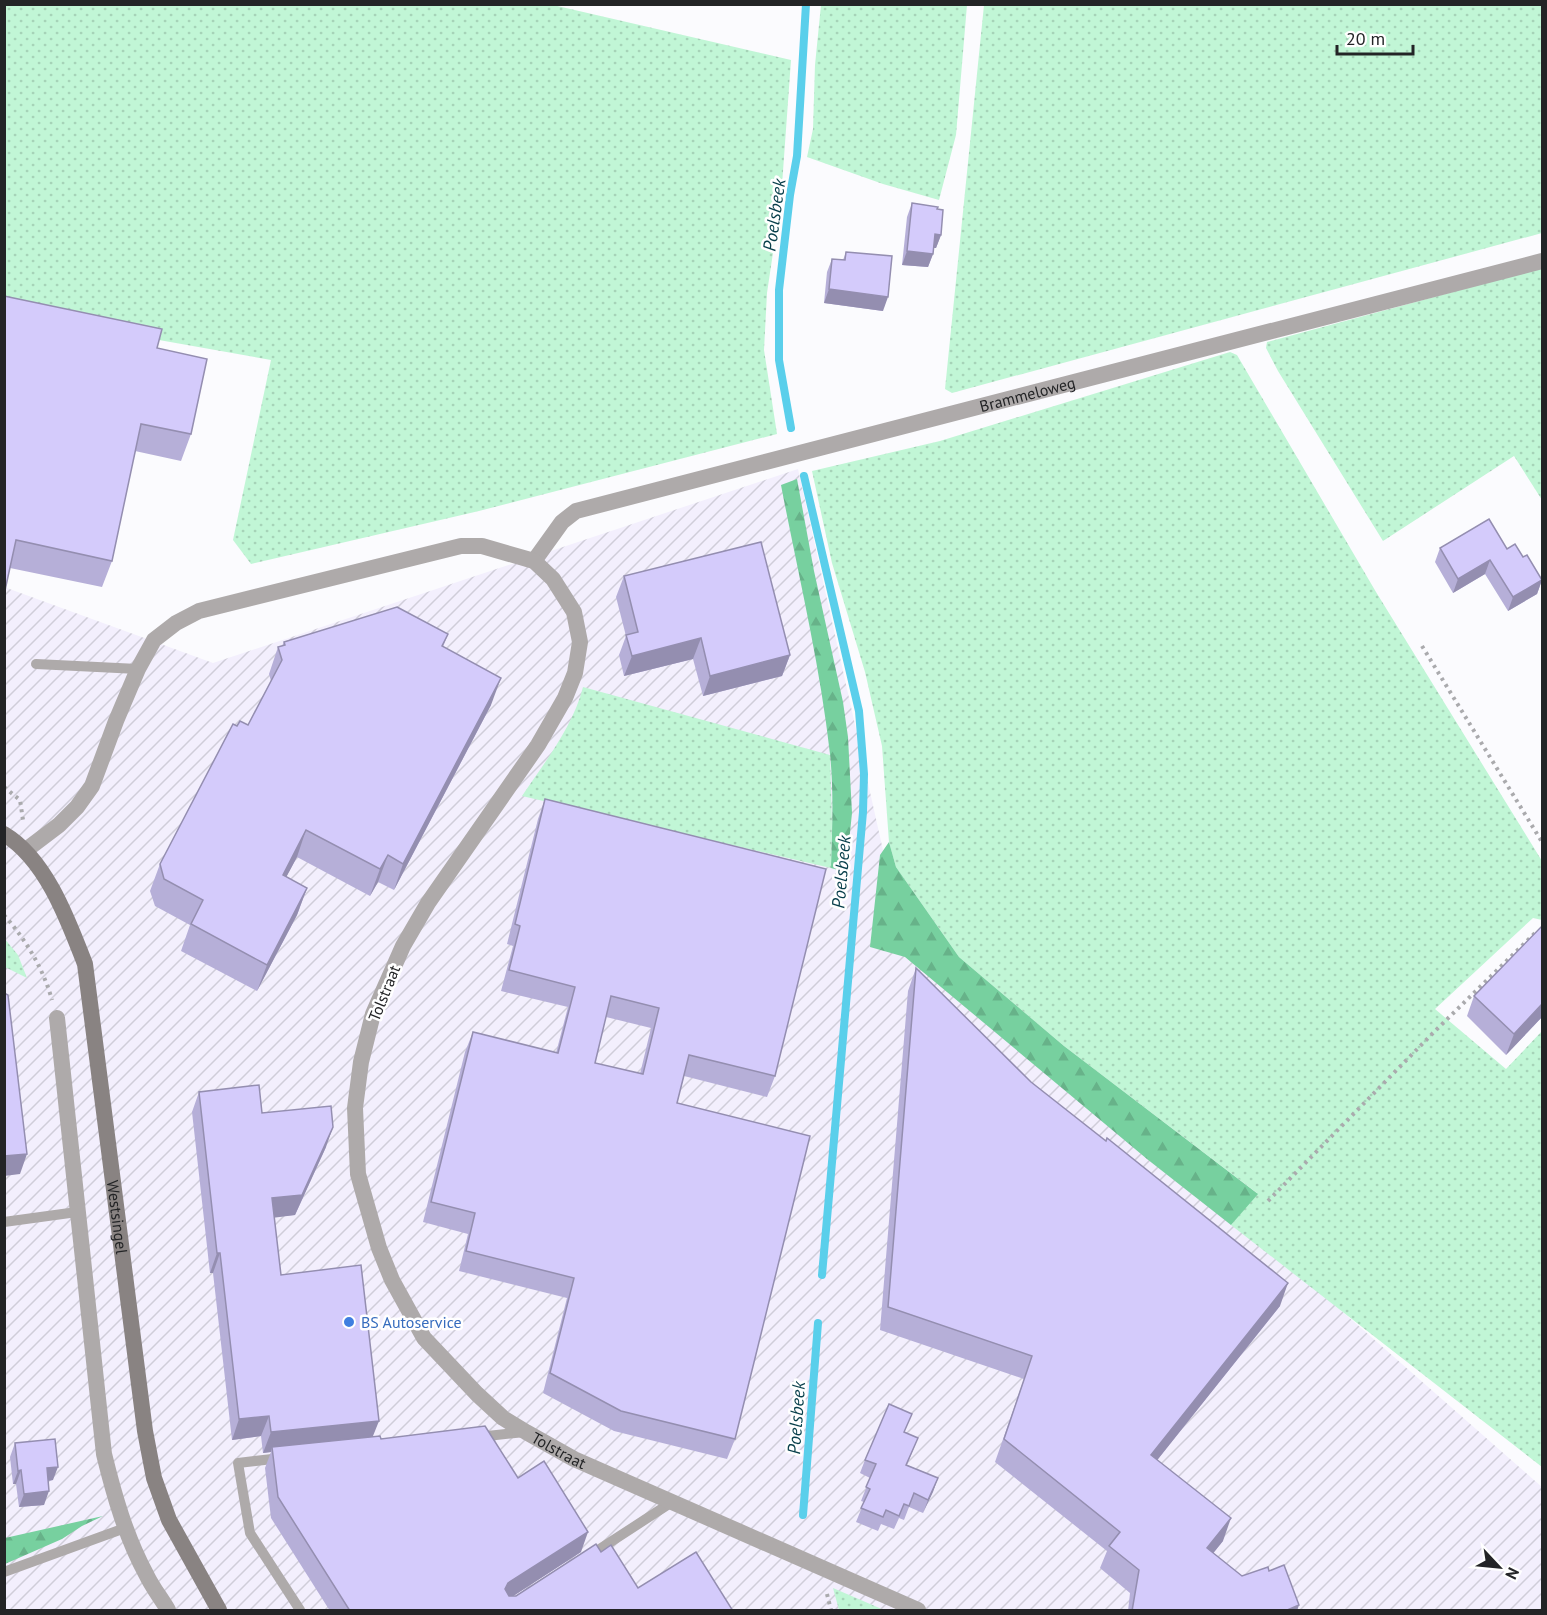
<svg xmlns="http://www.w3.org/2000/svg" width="1547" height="1615" font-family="'PT Sans',sans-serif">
  <defs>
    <pattern id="industrial-furrows" width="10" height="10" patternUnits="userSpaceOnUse" patternTransform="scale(1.5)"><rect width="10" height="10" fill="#f3effd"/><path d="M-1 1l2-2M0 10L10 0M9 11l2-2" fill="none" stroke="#d0cdd9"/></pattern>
    <pattern id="grass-dots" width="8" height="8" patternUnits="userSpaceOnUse" patternTransform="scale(1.5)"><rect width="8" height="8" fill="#c1f6d6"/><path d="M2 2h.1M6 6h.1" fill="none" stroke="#a6d3b8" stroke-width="1.8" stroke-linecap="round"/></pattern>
    <pattern id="forest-firs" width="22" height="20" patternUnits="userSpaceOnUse" patternTransform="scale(1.5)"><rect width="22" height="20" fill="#77d09f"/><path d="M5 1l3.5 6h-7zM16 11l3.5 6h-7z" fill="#67b289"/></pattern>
  </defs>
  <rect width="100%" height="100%" fill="#fbfbfe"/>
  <!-- industrial -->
  <polygon fill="url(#industrial-furrows)" points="798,469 899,922 1542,1487 1542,1610 5,1610 4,587 213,663"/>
  <!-- grass -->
  <g fill="url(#grass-dots)">
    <polygon points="5,5 553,5 791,60 781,199 767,293 764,350 777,434 479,511 251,564 233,540 271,360 114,332 5,309"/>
    <polygon points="821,5 967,5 956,135 939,200 883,184 807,157 813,129 815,65"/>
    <polygon points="984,5 1542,5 1542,233 952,393 945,389"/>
    <polygon points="1542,268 1542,500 1514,456 1383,541 1278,371 1266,348 1267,342"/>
    <polygon points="1230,352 1237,355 1376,592 1542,861 1542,920 1533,918 1435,1009 1506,1069 1542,1031 1542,1467 1231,1225 1257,1193 1064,1046 959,957 896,867 889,842 882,746 865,672 832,563 812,471 940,441"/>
    <path d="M583 687 830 755 832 823 831 868 522 796C544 763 573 727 583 687Z"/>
    <polygon points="4,938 18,955 27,978 5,967"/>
    <polygon points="833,1588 884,1610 839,1610"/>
  </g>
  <!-- forest -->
  <g fill="url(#forest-firs)">
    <path d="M797 479 814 571 843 702 848 737 852 813 846 872 831 868C832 831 834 792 830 754 820 664 798 574 781 485Z"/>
    <polygon points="889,842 896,867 959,957 1064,1046 1258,1194 1231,1225 1147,1159 905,957 870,947 880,855"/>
    <polygon points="103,1516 82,1526 62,1539 5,1564 5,1538"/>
  </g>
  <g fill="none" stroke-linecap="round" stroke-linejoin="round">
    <!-- stream -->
    <g stroke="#5acfeb" stroke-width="8">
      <polyline points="791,428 779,360 779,290 790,195 797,156 806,4"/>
      <polyline points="804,476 859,711 864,774 863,812 822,1275"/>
      <polyline points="803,1515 818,1323"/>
    </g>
    <!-- path -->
    <g stroke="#aaaaad" stroke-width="4" stroke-dasharray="3 4.5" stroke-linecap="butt">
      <polyline points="1422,646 1542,842"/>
      <polyline points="4,787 20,800 23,820"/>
      <path d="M4 915C26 940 43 968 52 1000"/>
      <polyline points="1268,1201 1435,1031 1536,932 1542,934"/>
      <polyline points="827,1594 831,1610"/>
    </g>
    <!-- service -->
    <g stroke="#aeaaaa" stroke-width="10">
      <polyline points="36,664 138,669"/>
      <polyline points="4,1222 77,1212"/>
      <polyline points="478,1437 525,1432"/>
      <polyline points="281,1458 238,1463 250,1533 300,1610"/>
      <polyline points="589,1556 672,1502"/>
      <polyline points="4,1572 125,1528"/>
    </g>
    <!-- minor -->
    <g stroke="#aeaaaa" stroke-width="16">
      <path id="s1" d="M534 561 562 522 576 511 1542 261"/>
      <path id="s2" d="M26 850 59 825 77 807 92 786 116 721 138 669 154 640 176 623 199 611 461 546H482L534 561 553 579 574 612 580 642 575 673 565 698 538 745 428 903 403 946 373 1014 361 1062 355 1108 358 1174 379 1248 392 1280 424 1338 477 1394 503 1418 526 1432 574 1459 918 1610"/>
      <path d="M57 1018 104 1454C114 1495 126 1537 146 1574 152 1587 161 1598 168 1610"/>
    </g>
    <!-- secondary -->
    <path stroke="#898382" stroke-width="16" id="s3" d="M4 834C46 859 68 920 85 964L145 1431 154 1478 169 1520 219 1610"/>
  </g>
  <!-- wall -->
  <g fill="#b6afd8" fill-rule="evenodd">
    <polygon points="912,203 941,235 936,248 933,248 933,254 928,267 902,265 907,217"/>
    <polygon points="846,252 883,311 824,303 827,272 832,259 843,260"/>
    <polygon points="4,296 157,348 191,434 181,461 135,451 112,561 102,587 10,568"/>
    <polygon points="1440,548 1507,549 1523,557 1542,580 1537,594 1508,611 1485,574 1453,593 1435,562"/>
    <polygon points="624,576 790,655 782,676 703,696 693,659 624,676 619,655 626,636 616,597"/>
    <polygon points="448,634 443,647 491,705 394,890 378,882 370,896 297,857 286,877 307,888 297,915 257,991 181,951 190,925 155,906 150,891 160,864 237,726 248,725 271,681 269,674 278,647 282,646 284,642"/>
    <path d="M545 799 775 1076 767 1097 684 1076 677 1103 735 1439 727 1459 614 1431 543 1393 567 1298 459 1271 468 1234 423 1222 465 1052 473 1032 556 1053 568 1007 501 991 513 946 507 944 538 819ZM606 1017 651 1028 640 1074 595 1063Z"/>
    <polygon points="916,968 1031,1082 1280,1306 1157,1460 1223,1541 1213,1553 1242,1576 1269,1571 1297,1611 1128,1611 1130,1593 1100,1568 1107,1551 995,1462 1024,1379 880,1330 908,991"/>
    <polygon points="1474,996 1542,1017 1506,1055 1467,1016"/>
    <polygon points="199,1092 262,1113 326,1147 295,1215 274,1217 281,1275 373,1436 518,1478 581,1552 513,1596 516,1596 601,1552 638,1588 733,1611 330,1611 271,1518 265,1468 271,1452 263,1453 261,1436 232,1440 213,1273 210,1273 192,1112"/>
    <polygon points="905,1432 918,1438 907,1465 938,1478 923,1513 909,1507 904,1520 899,1518 894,1529 881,1524 878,1531 856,1522 864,1502 861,1501 870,1478 860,1473 865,1460"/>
    <polygon points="15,1443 53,1480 48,1481 44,1505 19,1507 16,1484 13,1484 10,1457"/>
  </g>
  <!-- shaded-wall -->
  <g fill="#948eb0">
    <polygon points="935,234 941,235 936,248 930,248"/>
    <polygon points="907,251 933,254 928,267 902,265"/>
    <polygon points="829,289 888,297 883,311 824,303"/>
    <polygon points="1490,560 1485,574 1453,593 1458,579"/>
    <polygon points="1542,580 1537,594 1508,611 1513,597"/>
    <polygon points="701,638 693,659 624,676 632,656"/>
    <polygon points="790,655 782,676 703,696 710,676"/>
    <polygon points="501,678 491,705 394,890 403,864"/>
    <polygon points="306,830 297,857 273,902 283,875"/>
    <polygon points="388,855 378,882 370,896 380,869"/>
    <polygon points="307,888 297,915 257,991 267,965"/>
    <polygon points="1542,1004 1542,1017 1506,1055 1514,1034"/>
    <polygon points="333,1127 326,1147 295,1215 264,1219 272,1198"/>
    <polygon points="27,1154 20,1174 4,1176 4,1156"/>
    <polygon points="217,1253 220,1253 213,1273 210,1273"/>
    <polygon points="1288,1283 1280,1306 1143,1478 1151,1455"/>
    <polygon points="269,1416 261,1436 232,1440 239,1419"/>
    <polygon points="379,1421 371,1441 272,1447 271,1452 263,1453 271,1432"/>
    <polygon points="58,1467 53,1480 42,1482 47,1468"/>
    <polygon points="21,1470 16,1484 13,1484 18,1471"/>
    <polygon points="938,1478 933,1492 923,1513 928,1500"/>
    <polygon points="49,1491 44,1505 19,1507 24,1494"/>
    <polygon points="1231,1518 1223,1541 1199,1571 1207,1548"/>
    <polygon points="588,1532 581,1552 501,1604 505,1589 508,1583"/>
    <polygon points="1299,1605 1297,1611 1285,1611"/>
  </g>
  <!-- building -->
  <g fill="#d4cbfb" stroke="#948eb0" stroke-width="1.5" fill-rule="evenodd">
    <polygon points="912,203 938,207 937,209 943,210 941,235 935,234 933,254 907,251"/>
    <polygon points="846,252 892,256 888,297 829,289 832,259 845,260"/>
    <polygon points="4,296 162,329 157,348 207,359 191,434 141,424 112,561 16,540 4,595"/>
    <polygon points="1489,519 1507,549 1515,544 1523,557 1527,555 1542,580 1513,597 1490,560 1458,579 1440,548"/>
    <polygon points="761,542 790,655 710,676 701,638 632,656 626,635 638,632 624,576"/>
    <polygon points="397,607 448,634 442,646 501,678 403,864 388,855 380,869 306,830 283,875 307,888 267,965 191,924 203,900 164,879 160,864 233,724 237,726 240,721 248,725 282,660 278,647 285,645 284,642"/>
    <path d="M545 799 826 869 775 1076 689 1055 677 1103 810 1136 735 1439 621 1411 550 1373 574 1278 466 1251 475 1213 431 1202 473 1032 558 1053 575 987 509 970 520 926 515 924ZM611 996 659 1008 643 1074 595 1063Z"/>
    <polygon points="1542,926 1542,1004 1514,1034 1474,996"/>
    <polygon points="916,968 1031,1082 1106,1141 1107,1138 1288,1283 1151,1455 1231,1518 1207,1548 1242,1576 1268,1567 1269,1571 1284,1565 1299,1605 1285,1611 1132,1611 1139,1570 1109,1546 1120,1532 1004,1439 1032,1356 888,1307"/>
    <polygon points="4,993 8,995 27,1154 4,1156"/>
    <polygon points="259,1085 262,1113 331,1106 333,1127 302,1195 272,1198 281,1275 361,1265 379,1421 271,1432 269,1416 239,1419 220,1253 217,1253 199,1092"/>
    <polygon points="889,1404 912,1414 904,1432 918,1438 906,1465 938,1478 928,1500 914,1493 909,1506 904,1504 899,1516 886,1510 883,1517 861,1508 870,1489 866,1487 876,1464 865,1460"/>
    <polygon points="485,1426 518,1478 544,1461 588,1532 508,1583 505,1589 509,1596 516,1596 596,1544 601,1552 611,1545 638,1588 696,1552 733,1611 350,1611 278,1497 272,1447 380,1436 381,1439"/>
    <polygon points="55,1439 58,1467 47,1468 49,1491 24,1494 21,1470 18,1471 15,1443"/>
  </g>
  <!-- markers -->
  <circle fill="#3f7fe0" stroke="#fff" stroke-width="2" cx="349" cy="1322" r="6"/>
  <g text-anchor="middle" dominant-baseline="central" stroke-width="5" stroke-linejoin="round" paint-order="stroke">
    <!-- street labels -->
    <g font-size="16" fill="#232426" stroke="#fff">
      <text stroke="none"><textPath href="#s1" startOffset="532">Brammeloweg</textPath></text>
      <text transform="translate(384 993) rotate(-68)">Tolstraat</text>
      <text stroke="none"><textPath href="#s3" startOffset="411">Westsingel</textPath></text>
      <text stroke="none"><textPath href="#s2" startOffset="1692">Tolstraat</textPath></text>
    </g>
    <!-- shop labels -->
    <g font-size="16" fill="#366cbe" stroke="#fff" text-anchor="start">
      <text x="361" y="1322">BS Autoservice</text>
    </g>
    <!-- water labels -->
    <g font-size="18" font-style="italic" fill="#083f4b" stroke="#fff">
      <text transform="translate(774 215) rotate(-82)">Poelsbeek</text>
      <text transform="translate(841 872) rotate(-85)">Poelsbeek</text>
      <text transform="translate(796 1418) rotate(-86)">Poelsbeek</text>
    </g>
  </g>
  <!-- border -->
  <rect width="1547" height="1615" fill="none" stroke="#232426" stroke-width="12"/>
  <!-- north arrow -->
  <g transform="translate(1499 1567) rotate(116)" stroke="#ffffff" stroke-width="4.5" paint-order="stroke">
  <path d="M0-4.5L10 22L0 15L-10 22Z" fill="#232426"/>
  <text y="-9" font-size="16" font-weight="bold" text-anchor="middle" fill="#232426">N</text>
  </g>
  <!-- scale -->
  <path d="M1337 45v9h76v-9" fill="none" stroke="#232426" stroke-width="3"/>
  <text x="1346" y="45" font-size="18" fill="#232426" stroke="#ffffff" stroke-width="4.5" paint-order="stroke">20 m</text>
</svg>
